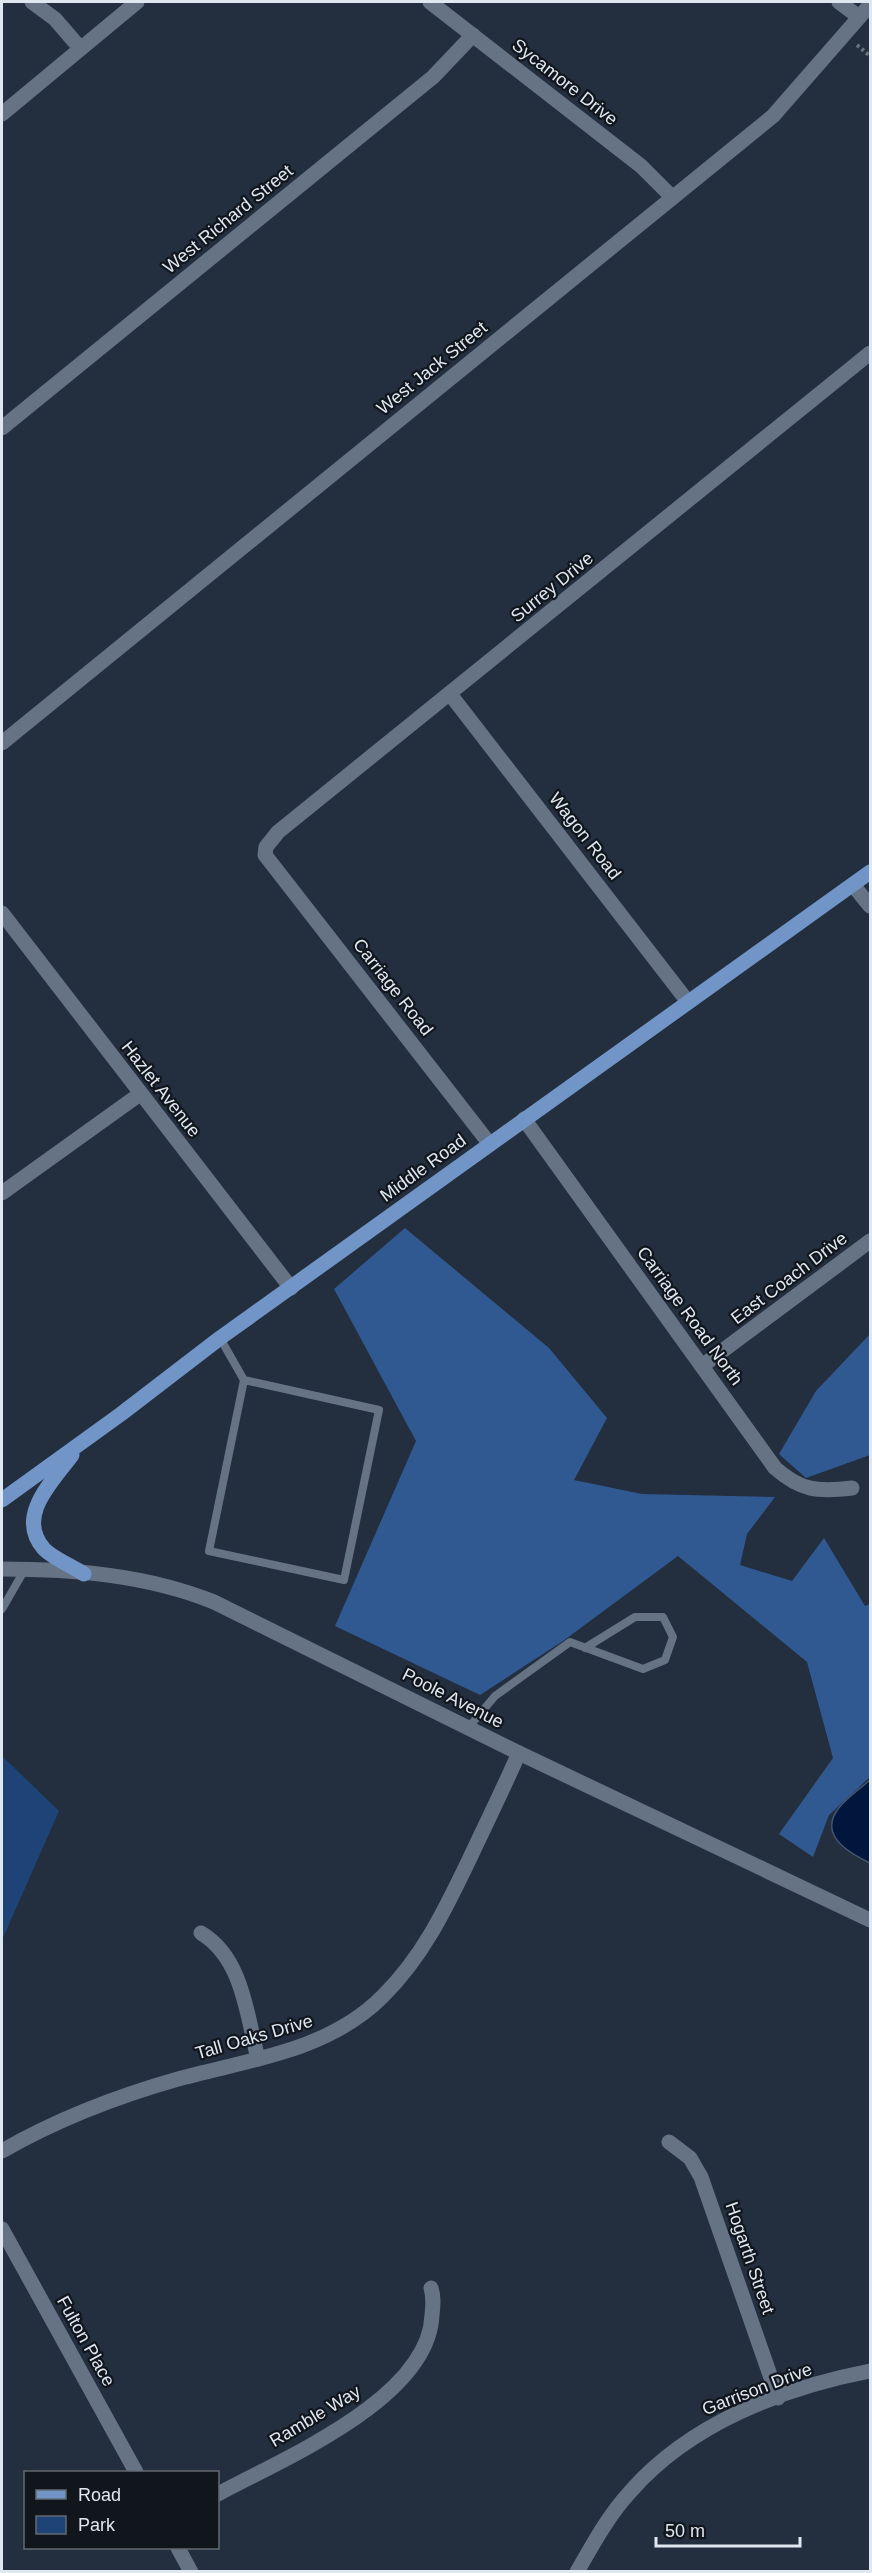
<svg xmlns="http://www.w3.org/2000/svg" width="872" height="2573" font-family="Arial,sans-serif">
  <rect width="100%" height="100%" fill="#232e3e"/>
  <!-- green -->
  <polygon fill="#1e4477" points="2,1756 59,1811 2,1940"/>
  <!-- forest -->
  <g fill="#315991">
    <polygon points="405,1228 549,1348 607,1418 574,1480 642,1494 775,1497 747,1534 740,1565 792,1581 824,1538 865,1606 870,1604 870,1777 829,1815 813,1857 779,1834 833,1758 807,1662 678,1556 563,1641 480,1695 335,1626 416,1441 334,1289"/>
    <polygon points="870,1334 870,1455 806,1478 779,1454 816,1391"/>
  </g>
  <!-- water -->
  <path fill="#00163c" stroke="#435572" stroke-width="1.5" d="M870 1780V1863C853 1855 820 1838 836 1812 843 1800 860 1789 870 1780Z"/>
  <g fill="none" stroke-linecap="round" stroke-linejoin="round">
    <!-- path -->
    <polyline stroke="#697380" stroke-width="4" stroke-dasharray="3 3" stroke-linecap="butt" points="857,45 870,56"/>
    <!-- service -->
    <g stroke="#667385" stroke-width="8">
      <polyline points="220,1338 244,1380 209,1551 344,1580 379,1410 244,1380"/>
      <polyline points="2,1609 25,1569"/>
      <polyline points="469,1727 495,1696 570,1642 643,1669 665,1660 673,1637 663,1617 635,1617 585,1648"/>
    </g>
    <!-- minor -->
    <g stroke="#667385" stroke-width="15">
      <polyline points="32,2 55,19 80,48"/>
      <polyline points="430,2 641,166 672,197"/>
      <polyline points="839,2 859,17"/>
      <polyline points="2,114 137,2"/>
      <polyline points="2,428 433,77 473,35"/>
      <polyline points="450,694 688,1002"/>
      <polyline points="2,743 773,116 870,5"/>
      <polyline points="853,885 870,906"/>
      <path d="M524 1119 775 1468C801 1491 818 1492 852 1488"/>
      <polyline points="489,1143 265,855 266,847 278,832 870,353"/>
      <polyline points="2,1193 140,1094"/>
      <polyline points="702,1366 870,1241"/>
      <path d="M201 1933C243 1958 247 2016 258 2059"/>
      <polyline points="669,2142 690,2158 701,2177 778,2398"/>
      <path d="M2 2151C56 2120 118 2096 178 2079 248 2060 328 2051 382 1997 422 1958 445 1910 469 1860 486 1824 503 1789 519 1753"/>
      <polyline points="2,2229 136,2472"/>
      <path d="M218 2494C282 2459 429 2399 432 2315 433 2305 434 2297 431 2288"/>
      <polyline points="178,2548 191,2572"/>
      <path d="M577 2572C593 2544 608 2516 630 2492 690 2423 783 2388 870 2371"/>
    </g>
    <!-- tertiary -->
    <g stroke="#667385" stroke-width="15">
      <polyline points="2,913 291,1288"/>
      <path d="M2 1569C73 1569 147 1575 214 1602L519 1753 870 1920"/>
    </g>
    <!-- primary -->
    <g stroke="#7195c7" stroke-width="15">
      <path d="M72 1455C53 1481 15 1516 44 1549 54 1559 72 1566 84 1574"/>
      <polyline points="2,1500 121,1414 220,1338 870,872"/>
    </g>
  </g>
  <g text-anchor="middle" dominant-baseline="central" stroke-width="4.5" stroke-linejoin="round" paint-order="stroke">
    <!-- street labels -->
    <g font-size="18" fill="#dfe7f1" stroke="#11161d">
      <text transform="translate(565 82) rotate(38)">Sycamore Drive</text>
      <text transform="translate(228 219) rotate(-39)">West Richard Street</text>
      <text transform="translate(432 368) rotate(-39)">West Jack Street</text>
      <text transform="translate(552 587) rotate(-39)">Surrey Drive</text>
      <text transform="translate(585 836) rotate(52)">Wagon Road</text>
      <text transform="translate(393 987) rotate(52)">Carriage Road</text>
      <text transform="translate(161 1089) rotate(52)">Hazlet Avenue</text>
      <text transform="translate(423 1168) rotate(-36)">Middle Road</text>
      <text transform="translate(789 1278) rotate(-37)">East Coach Drive</text>
      <text transform="translate(690 1316) rotate(54)">Carriage Road North</text>
      <text transform="translate(453 1698) rotate(27)">Poole Avenue</text>
      <text transform="translate(254 2037) rotate(-16)">Tall Oaks Drive</text>
      <text transform="translate(750 2258) rotate(71)">Hogarth Street</text>
      <text transform="translate(86 2341) rotate(61)">Fulton Place</text>
      <text transform="translate(757 2389) rotate(-21)">Garrison Drive</text>
      <text transform="translate(315 2416) rotate(-31)">Ramble Way</text>
    </g>
  </g>
  <!-- border -->
  <rect width="872" height="2573" fill="none" stroke="#dfe7f1" stroke-width="6"/>
  <!-- legend -->
  <rect x="24" y="2471" width="195" height="78" fill="#11161d" stroke="#636a72" stroke-width="1.5"/>
  <rect x="36" y="2490" width="30" height="9" fill="#7195c7" stroke="#636a72" stroke-width="1.5"/>
  <text x="78" y="2501" font-size="18" fill="#dfe7f1">Road</text>
  <rect x="36" y="2516" width="30" height="18" fill="#1e4477" stroke="#636a72" stroke-width="1.5"/>
  <text x="78" y="2531" font-size="18" fill="#dfe7f1">Park</text>
  <!-- scale -->
  <path d="M656 2537v9h144v-9" fill="none" stroke="#dfe7f1" stroke-width="3"/>
  <text x="665" y="2537" font-size="18" fill="#dfe7f1" stroke="#11161d" stroke-width="4.5" paint-order="stroke">50 m</text>
</svg>
